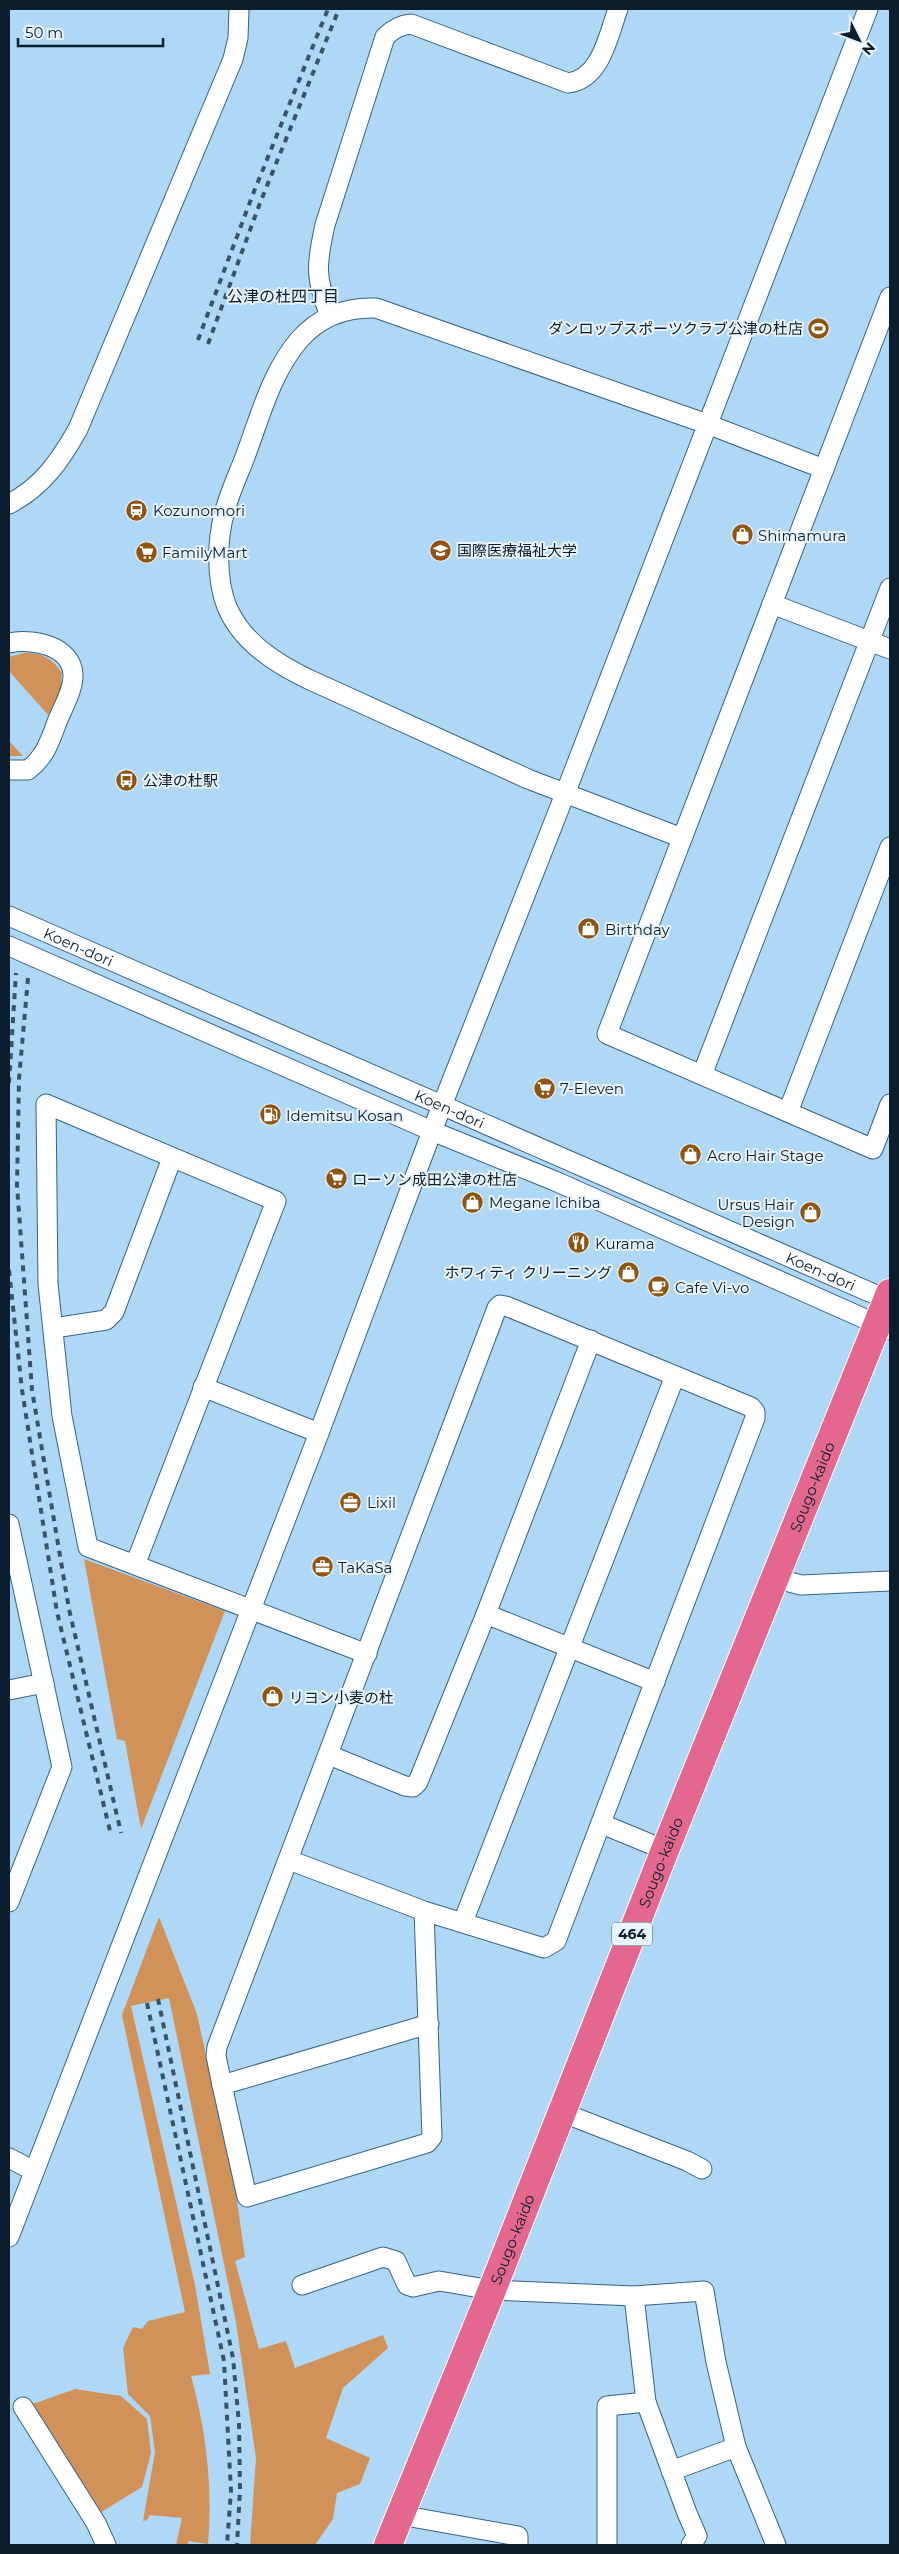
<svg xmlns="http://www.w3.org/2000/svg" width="899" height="2554" font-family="Montserrat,'Noto Sans JP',sans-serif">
  <rect width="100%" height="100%" fill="#afd7f6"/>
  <!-- green -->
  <g fill="#d09259">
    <path d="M24 653C42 653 52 658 62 673L60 694 50 717 9 671V657Z"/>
    <polygon points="9,741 23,756 9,756"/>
    <polygon points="84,1559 225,1611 141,1829 125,1741 117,1739"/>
    <path d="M159 1917 197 2014 236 2194 245 2257 235 2261 259 2349 286 2341 295 2368 383 2335 388 2348 343 2388 326 2438 370 2458 360 2484 337 2493 333 2519 315 2545H250L256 2458 236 2322 169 1998 131 2006 195 2285 210 2374 191 2376C206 2430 213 2487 208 2544L188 2541V2545H176L182 2518 150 2515 147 2520 143 2521 155 2452 150 2416 128 2394 123 2348 133 2327 142 2329 148 2321 185 2312 122 2015Z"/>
    <polygon points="75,2389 121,2396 147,2419 151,2453 142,2487 95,2516 30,2405"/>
  </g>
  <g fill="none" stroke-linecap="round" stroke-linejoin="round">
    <defs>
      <g id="minor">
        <polyline points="890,297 607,1034 873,1149 890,1104"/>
        <path d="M330 316C315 278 316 265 325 225L385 37C393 29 400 25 411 24L568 83C601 79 608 36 618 9"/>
        <path d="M9 504C42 487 60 461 78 429L233 59 238 38 239 9"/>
        <polyline points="772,604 890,649"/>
        <path d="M9 643C31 638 72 645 73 675 73 691 63 707 57 722 50 741 45 757 28 770H9"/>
        <path d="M682 838 528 779 308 679C275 663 242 642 227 607 216 580 217 541 224 514 229 494 238 475 245 457 260 417 271 373 299 340 319 317 346 307 376 308L707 424 824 469"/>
        <path id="s1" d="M9 916 890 1301"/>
        <polyline points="9,946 432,1131 555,1181 890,1330"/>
        <polyline points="702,1075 890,588"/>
        <polyline points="788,1112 890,847"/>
        <polyline points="54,1328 106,1320 114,1312 172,1158"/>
        <polyline points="203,1387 319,1433"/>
        <polyline points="9,1524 62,1767 9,1902"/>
        <polyline points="135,1565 276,1201 46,1104 48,1284 62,1416 88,1547 367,1654"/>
        <polyline points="774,1578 801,1585 890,1581"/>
        <polyline points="486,1614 655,1682"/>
        <polyline points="9,1690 44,1683"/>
        <polyline points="329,1755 405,1786 413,1787 418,1782 486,1614 591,1340"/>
        <polyline points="602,1824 665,1850"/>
        <polyline points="289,1860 424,1911 544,1948 556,1941 755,1418 755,1412 751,1407 506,1306 500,1305 497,1308 217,2047 216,2056 222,2085 247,2197 427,2143 432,2137 424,1911"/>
        <polyline points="463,1922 675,1376"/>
        <polyline points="222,2085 429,2024"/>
        <polyline points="561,2112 687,2161 702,2169"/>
        <polyline points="9,2158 34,2171"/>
        <polyline points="9,2237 319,1433 432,1131 565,794 868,9"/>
        <polyline points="302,2285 383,2257 396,2261 407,2285 413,2287 439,2281 492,2290 634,2296 704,2291 716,2362 736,2447 776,2545"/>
        <polyline points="634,2296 646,2402 687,2513 697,2536 691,2545"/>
        <polyline points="23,2407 96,2523 106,2545"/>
        <polyline points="671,2471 736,2447"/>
        <polyline points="400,2515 518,2536 518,2545"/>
        <polyline points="607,2545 607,2406 646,2402"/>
      </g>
      <g id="highway">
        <path id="s2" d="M388 2545 492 2290 665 1850 890 1293"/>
      </g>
    </defs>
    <!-- minor casing -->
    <use href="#minor" stroke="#346486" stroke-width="21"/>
    <!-- highway casing -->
    <use href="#highway" stroke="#fff" stroke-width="30"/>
    <!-- minor -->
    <use href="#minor" stroke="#fff" stroke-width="19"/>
    <!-- highway -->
    <use href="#highway" stroke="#e3678e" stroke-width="28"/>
    <!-- rail -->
    <g stroke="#3a5367" stroke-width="4" stroke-dasharray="6 6" stroke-linecap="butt">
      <polyline points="198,340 253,194 328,9"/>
      <polyline points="208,344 260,203 339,9"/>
      <polyline points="28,978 19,1079 17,1185 32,1390 69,1609 121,1833"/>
      <polyline points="9,1083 16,973"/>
      <polyline points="9,1270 22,1390 57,1612 111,1835"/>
      <polyline points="158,1999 233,2358 239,2424 240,2489 237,2545"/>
      <polyline points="147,2003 224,2361 231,2491 227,2545"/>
    </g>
  </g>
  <!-- icons -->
  <defs>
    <symbol id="stadium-disc" viewBox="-11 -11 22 22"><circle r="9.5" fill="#8e5411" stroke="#e9f3fc"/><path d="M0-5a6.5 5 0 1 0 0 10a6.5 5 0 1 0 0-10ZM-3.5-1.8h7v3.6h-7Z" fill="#fff"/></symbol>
    <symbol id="station-disc" viewBox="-11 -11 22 22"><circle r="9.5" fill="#8e5411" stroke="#e9f3fc"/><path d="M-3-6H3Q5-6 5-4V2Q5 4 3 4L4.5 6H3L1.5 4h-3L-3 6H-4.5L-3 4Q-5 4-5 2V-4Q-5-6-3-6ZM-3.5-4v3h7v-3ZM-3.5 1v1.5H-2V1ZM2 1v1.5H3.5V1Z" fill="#fff"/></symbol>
    <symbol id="shop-disc" viewBox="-11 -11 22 22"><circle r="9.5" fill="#8e5411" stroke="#e9f3fc"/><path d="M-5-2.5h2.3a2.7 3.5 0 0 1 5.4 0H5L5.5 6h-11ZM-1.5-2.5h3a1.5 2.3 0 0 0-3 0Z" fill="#fff"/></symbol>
    <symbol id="university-disc" viewBox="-11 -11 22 22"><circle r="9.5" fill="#8e5411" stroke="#e9f3fc"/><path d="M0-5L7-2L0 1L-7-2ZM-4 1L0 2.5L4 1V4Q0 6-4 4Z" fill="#fff"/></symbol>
    <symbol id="supermarket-disc" viewBox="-11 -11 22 22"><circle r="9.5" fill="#8e5411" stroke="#e9f3fc"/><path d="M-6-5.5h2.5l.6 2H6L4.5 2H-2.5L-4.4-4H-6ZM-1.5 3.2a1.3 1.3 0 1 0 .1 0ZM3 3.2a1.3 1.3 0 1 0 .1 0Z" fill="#fff"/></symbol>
    <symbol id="bus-disc" viewBox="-11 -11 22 22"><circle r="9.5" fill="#8e5411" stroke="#e9f3fc"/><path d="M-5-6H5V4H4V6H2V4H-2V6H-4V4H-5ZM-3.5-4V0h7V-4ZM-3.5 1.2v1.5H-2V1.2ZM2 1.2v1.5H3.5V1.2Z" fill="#fff"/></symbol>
    <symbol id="fuel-disc" viewBox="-11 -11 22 22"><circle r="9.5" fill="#8e5411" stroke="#e9f3fc"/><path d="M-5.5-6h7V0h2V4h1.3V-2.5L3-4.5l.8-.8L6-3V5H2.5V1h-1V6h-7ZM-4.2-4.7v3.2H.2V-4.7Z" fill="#fff"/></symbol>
    <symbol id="restaurant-disc" viewBox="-11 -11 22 22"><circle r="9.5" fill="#8e5411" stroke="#e9f3fc"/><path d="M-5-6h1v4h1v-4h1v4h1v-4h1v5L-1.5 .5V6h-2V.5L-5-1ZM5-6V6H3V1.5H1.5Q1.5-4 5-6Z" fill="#fff"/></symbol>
    <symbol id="cafe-disc" viewBox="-11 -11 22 22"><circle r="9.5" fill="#8e5411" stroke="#e9f3fc"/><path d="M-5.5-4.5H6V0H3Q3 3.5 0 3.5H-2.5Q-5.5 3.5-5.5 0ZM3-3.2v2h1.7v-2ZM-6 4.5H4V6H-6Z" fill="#fff"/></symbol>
    <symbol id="office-disc" viewBox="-11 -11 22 22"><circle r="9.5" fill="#8e5411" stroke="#e9f3fc"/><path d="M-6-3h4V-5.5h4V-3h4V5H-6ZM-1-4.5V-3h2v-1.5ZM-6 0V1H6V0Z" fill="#fff"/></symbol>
  </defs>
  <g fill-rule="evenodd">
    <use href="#stadium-disc" x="806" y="316" width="25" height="25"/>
    <use href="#station-disc" x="124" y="498" width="25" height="25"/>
    <use href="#shop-disc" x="730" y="522" width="25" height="25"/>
    <use href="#university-disc" x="428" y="538" width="25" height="25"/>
    <use href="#supermarket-disc" x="134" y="540" width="25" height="25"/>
    <use href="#bus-disc" x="114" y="768" width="25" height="25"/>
    <use href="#shop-disc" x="576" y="916" width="25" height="25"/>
    <use href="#supermarket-disc" x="532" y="1076" width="25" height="25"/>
    <use href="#fuel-disc" x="258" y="1102" width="25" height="25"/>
    <use href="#shop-disc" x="678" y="1142" width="25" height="25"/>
    <use href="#supermarket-disc" x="324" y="1166" width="25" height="25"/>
    <use href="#shop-disc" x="460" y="1190" width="25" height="25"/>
    <use href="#shop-disc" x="798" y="1200" width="25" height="25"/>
    <use href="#restaurant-disc" x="566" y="1230" width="25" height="25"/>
    <use href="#shop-disc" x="616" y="1260" width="25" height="25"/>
    <use href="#cafe-disc" x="646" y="1274" width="25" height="25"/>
    <use href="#office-disc" x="338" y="1490" width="25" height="25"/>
    <use href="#office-disc" x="310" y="1554" width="25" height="25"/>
    <use href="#shop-disc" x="260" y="1684" width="25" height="25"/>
  </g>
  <g text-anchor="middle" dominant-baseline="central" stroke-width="4" stroke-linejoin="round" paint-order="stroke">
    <!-- shield labels -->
    <rect fill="#e9f3fc" stroke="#4d5e6b" stroke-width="1" x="612" y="1922.5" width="40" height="23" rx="4"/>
    <g font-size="14" font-weight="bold" fill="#0a1e2d">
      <text x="632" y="1934">464</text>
    </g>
    <!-- poi labels -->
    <g font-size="15" fill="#0a1e2d" stroke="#e9f3fc" text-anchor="start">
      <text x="803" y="328" text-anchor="end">ダンロップスポーツクラブ公津の杜店</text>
      <text x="153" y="510">Kozunomori</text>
      <text x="758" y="535">Shimamura</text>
      <text x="457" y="550">国際医療福祉大学</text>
      <text x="162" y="552">FamilyMart</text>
      <text x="143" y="780">公津の杜駅</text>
      <text x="605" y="929">Birthday</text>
      <text x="560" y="1088">7-Eleven</text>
      <text x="286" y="1115">Idemitsu Kosan</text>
      <text x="707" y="1155">Acro Hair Stage</text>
      <text x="352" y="1179">ローソン成田公津の杜店</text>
      <text x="489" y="1202">Megane Ichiba</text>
      <text x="795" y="1204" text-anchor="end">Ursus Hair<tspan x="795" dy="17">Design</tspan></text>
      <text x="595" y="1243">Kurama</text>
      <text x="612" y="1272" text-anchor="end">ホワィティ クリーニング</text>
      <text x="675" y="1287">Cafe Vi-vo</text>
      <text x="367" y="1502">Lixil</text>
      <text x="338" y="1567">TaKaSa</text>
      <text x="289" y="1697">リヨン小麦の杜</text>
    </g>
    <!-- street labels -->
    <g font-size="15" fill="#0a1e2d" stroke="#e9f3fc">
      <text stroke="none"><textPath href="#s1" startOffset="76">Koen-dori</textPath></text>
      <text stroke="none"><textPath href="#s1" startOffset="481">Koen-dori</textPath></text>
      <text stroke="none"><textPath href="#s1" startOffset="886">Koen-dori</textPath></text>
      <text stroke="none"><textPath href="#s2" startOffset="1140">Sougo-kaido</textPath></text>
      <text stroke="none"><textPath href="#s2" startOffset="735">Sougo-kaido</textPath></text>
      <text stroke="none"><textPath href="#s2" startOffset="330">Sougo-kaido</textPath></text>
    </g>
    <!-- neighbourhood labels -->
    <g font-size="16" fill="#0a1e2d" stroke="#e9f3fc">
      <text x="283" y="296">公津の杜四丁目</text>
    </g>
  </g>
  <!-- border -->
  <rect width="899" height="2554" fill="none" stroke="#0a1e2d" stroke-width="20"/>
  <!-- north arrow -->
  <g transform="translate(859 40) rotate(132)" stroke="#e9f3fc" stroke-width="4" paint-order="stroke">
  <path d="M0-4L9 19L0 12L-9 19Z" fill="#0a1e2d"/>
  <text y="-8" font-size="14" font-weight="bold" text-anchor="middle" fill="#0a1e2d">N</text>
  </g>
  <!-- scale -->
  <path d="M18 38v8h145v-8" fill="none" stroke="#0a1e2d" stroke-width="2.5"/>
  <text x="25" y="38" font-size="15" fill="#0a1e2d" stroke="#e9f3fc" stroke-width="4" paint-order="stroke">50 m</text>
</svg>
